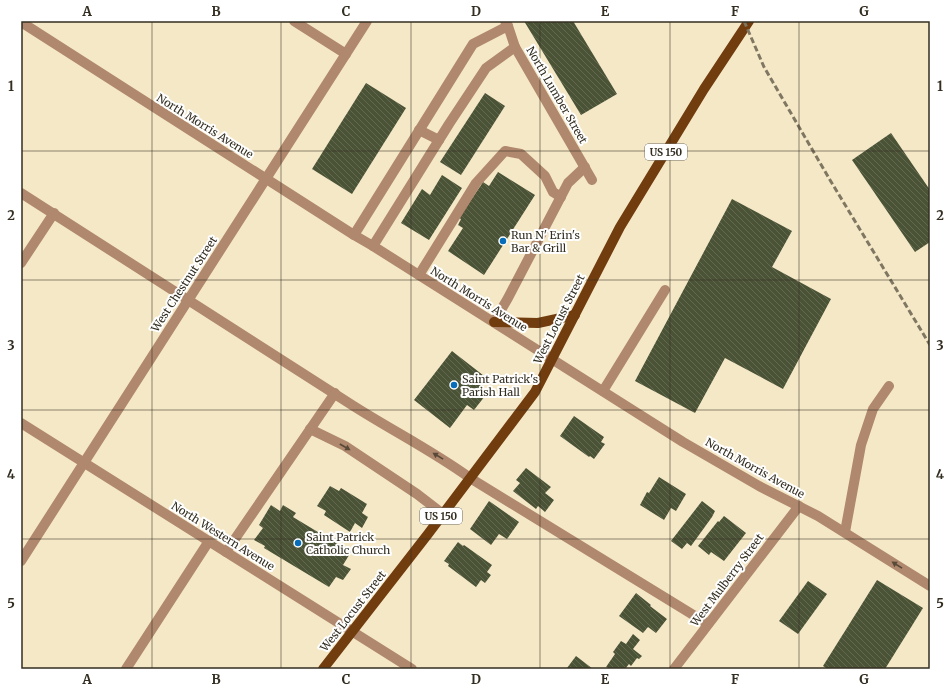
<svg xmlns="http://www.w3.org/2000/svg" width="951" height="690" font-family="Merriweather,serif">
  <defs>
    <pattern id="building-back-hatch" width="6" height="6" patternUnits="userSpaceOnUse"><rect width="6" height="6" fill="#4b5336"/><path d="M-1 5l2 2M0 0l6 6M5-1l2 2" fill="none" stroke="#636951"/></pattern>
  </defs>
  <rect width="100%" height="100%" fill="#f5e8c7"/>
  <!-- building -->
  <g fill="url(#building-back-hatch)">
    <polygon points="524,21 573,21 617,94 581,115"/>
    <polygon points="366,83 406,108 352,194 312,169"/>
    <polygon points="485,93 505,106 461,175 440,162"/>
    <polygon points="891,133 930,190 930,242 915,252 852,160"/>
    <polygon points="498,172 535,195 484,275 448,251 463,228 458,225 461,219 459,218 483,182 489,186"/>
    <polygon points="442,175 462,188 429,240 401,223 422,189 430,195"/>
    <polygon points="732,199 792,231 772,267 831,299 783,389 725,358 695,413 635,381"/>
    <polygon points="452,351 488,379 478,391 485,396 474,410 467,405 450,428 414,400"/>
    <polygon points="574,416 604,437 601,442 605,444 594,459 590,456 589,457 560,436"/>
    <polygon points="526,468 551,487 545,493 554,500 545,512 538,506 536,509 513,491 520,483 516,480"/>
    <polygon points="659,477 686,494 676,511 671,508 664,520 640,505 647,492 649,493"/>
    <polygon points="330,486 339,491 341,488 367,504 362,513 368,517 362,528 355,523 350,532 324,515 326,511 317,506"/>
    <polygon points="489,501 519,522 507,539 499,534 491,545 470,529"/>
    <polygon points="702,501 715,511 712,517 691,546 687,543 682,549 671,541"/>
    <polygon points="271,505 280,511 283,505 296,513 293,517 351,552 343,565 351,569 343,580 336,577 329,587 264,548 265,546 254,540 263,528 259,525"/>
    <polygon points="724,516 746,533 724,561 711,552 709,555 698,546 718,521 719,522"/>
    <polygon points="458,542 463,546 464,545 492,565 487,572 491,575 485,583 481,580 476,587 448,566 449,564 444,561"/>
    <polygon points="877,580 923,608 885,669 828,669 823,666"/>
    <polygon points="808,581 827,594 798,634 779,621"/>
    <polygon points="636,593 651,605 650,606 667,619 656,633 648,627 643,633 619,616"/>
    <polygon points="633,634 640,640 633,649 642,656 639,659 637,658 631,666 629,664 625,669 610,669 606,667 615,654 613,652 621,641 626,644"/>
    <polygon points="576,656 593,669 567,668"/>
  </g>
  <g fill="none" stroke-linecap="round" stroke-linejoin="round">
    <!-- minor -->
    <g stroke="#b0886d" stroke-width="10">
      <polyline points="294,21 346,54"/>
      <polyline points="505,21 508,26 515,47 592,180"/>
      <polyline points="21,22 354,235 373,246 683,442 759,486 818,516 930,586"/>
      <polyline points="419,130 439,140"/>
      <path d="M21 193C132 263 242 334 352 405 391 430 433 451 470 478L708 624"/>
      <polyline points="354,235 473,44 508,26"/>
      <polyline points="373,246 449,124 486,68 515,47"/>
      <polyline points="21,263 54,213"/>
      <polyline points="419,275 476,183 505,151 521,154 545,176 553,192 561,197"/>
      <polyline points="494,322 508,298 568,183 585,167"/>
      <polyline points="603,391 665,290"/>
      <polyline points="21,423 412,669"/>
      <polyline points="310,429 345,446 417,494 443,514"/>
      <polyline points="845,532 861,445 873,409 889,386"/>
      <polyline points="226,552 335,393"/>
      <polyline points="21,561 367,21"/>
      <polyline points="126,669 209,541"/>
      <polyline points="674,669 799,506"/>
    </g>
    <!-- major -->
    <g stroke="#713c0e" stroke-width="10">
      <polyline points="494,322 538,323 575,315"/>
      <polyline points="323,669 428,534 535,392 620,227 704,89 749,21"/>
    </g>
    <!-- rail -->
    <polyline stroke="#7f7762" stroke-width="3" stroke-dasharray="6 3" stroke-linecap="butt" points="744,21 764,67 830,180 930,345"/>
  </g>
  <!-- one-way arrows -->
  <defs><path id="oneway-solid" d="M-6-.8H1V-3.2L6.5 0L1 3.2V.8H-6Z"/></defs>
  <g fill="#584938">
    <use href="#oneway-solid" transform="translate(345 447) rotate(30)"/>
    <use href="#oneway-solid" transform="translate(438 456) rotate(-149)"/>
    <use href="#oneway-solid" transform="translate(897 565) rotate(-148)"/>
  </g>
  <!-- grid -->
  <path fill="none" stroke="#332e21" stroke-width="1" stroke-opacity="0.55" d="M152 21V669M281 21V669M411 21V669M540 21V669M670 21V669M799 21V669M21 151H930M21 280H930M21 410H930M21 539H930"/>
  <!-- markers -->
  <g fill="#086db9" stroke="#fff" stroke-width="1.5">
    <circle cx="503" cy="241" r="4"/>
    <circle cx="454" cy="385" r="4"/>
    <circle cx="298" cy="543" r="4"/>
  </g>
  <g text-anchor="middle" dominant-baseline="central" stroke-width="4" stroke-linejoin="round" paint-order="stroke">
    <!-- shield labels -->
    <g fill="#fff" stroke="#706d64" stroke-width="1">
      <rect x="645" y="144" width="42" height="16" rx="3"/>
      <rect x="420" y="508" width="42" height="16" rx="3"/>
    </g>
    <g font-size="10" font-weight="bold" fill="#332e21">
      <text x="666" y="152">US 150</text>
      <text x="441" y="516">US 150</text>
    </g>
    <!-- street labels -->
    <g font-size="11" fill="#332e21" stroke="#fff">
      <text transform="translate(557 95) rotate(60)">North Lumber Street</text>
      <text transform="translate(205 126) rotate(32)">North Morris Avenue</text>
      <text transform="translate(184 284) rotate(-57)">West Chestnut Street</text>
      <text transform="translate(479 299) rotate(32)">North Morris Avenue</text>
      <text transform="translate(559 319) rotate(-63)">West Locust Street</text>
      <text transform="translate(755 468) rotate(29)">North Morris Avenue</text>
      <text transform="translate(223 536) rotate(32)">North Western Avenue</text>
      <text transform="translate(727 580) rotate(-53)">West Mulberry Street</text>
      <text transform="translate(353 611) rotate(-52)">West Locust Street</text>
    </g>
    <!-- poi labels -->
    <g font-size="11" fill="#332e21" stroke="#fff" text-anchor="start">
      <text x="511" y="235">Run N' Erin's<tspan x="511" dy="13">Bar &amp; Grill</tspan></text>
      <text x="462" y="379">Saint Patrick's<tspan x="462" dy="13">Parish Hall</tspan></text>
      <text x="306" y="537">Saint Patrick<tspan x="306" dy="13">Catholic Church</tspan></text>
    </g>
  </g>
  <!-- border -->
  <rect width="951" height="690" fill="none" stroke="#ffffff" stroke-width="44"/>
  <rect x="22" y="22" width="907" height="646" fill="none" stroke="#332e21" stroke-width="1.5"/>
  <g font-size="13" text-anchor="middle" font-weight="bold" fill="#332e21">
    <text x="87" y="16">A</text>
    <text x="216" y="16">B</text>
    <text x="346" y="16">C</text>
    <text x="476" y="16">D</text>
    <text x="605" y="16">E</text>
    <text x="735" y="16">F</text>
    <text x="864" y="16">G</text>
    <text x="11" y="91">1</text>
    <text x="940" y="91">1</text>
    <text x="11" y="220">2</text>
    <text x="940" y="220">2</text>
    <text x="11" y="350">3</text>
    <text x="940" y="350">3</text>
    <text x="11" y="479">4</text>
    <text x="940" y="479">4</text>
    <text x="11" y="608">5</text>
    <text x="940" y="608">5</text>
    <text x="87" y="684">A</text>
    <text x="216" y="684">B</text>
    <text x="346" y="684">C</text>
    <text x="476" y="684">D</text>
    <text x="605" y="684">E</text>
    <text x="735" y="684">F</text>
    <text x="864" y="684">G</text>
  </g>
</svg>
